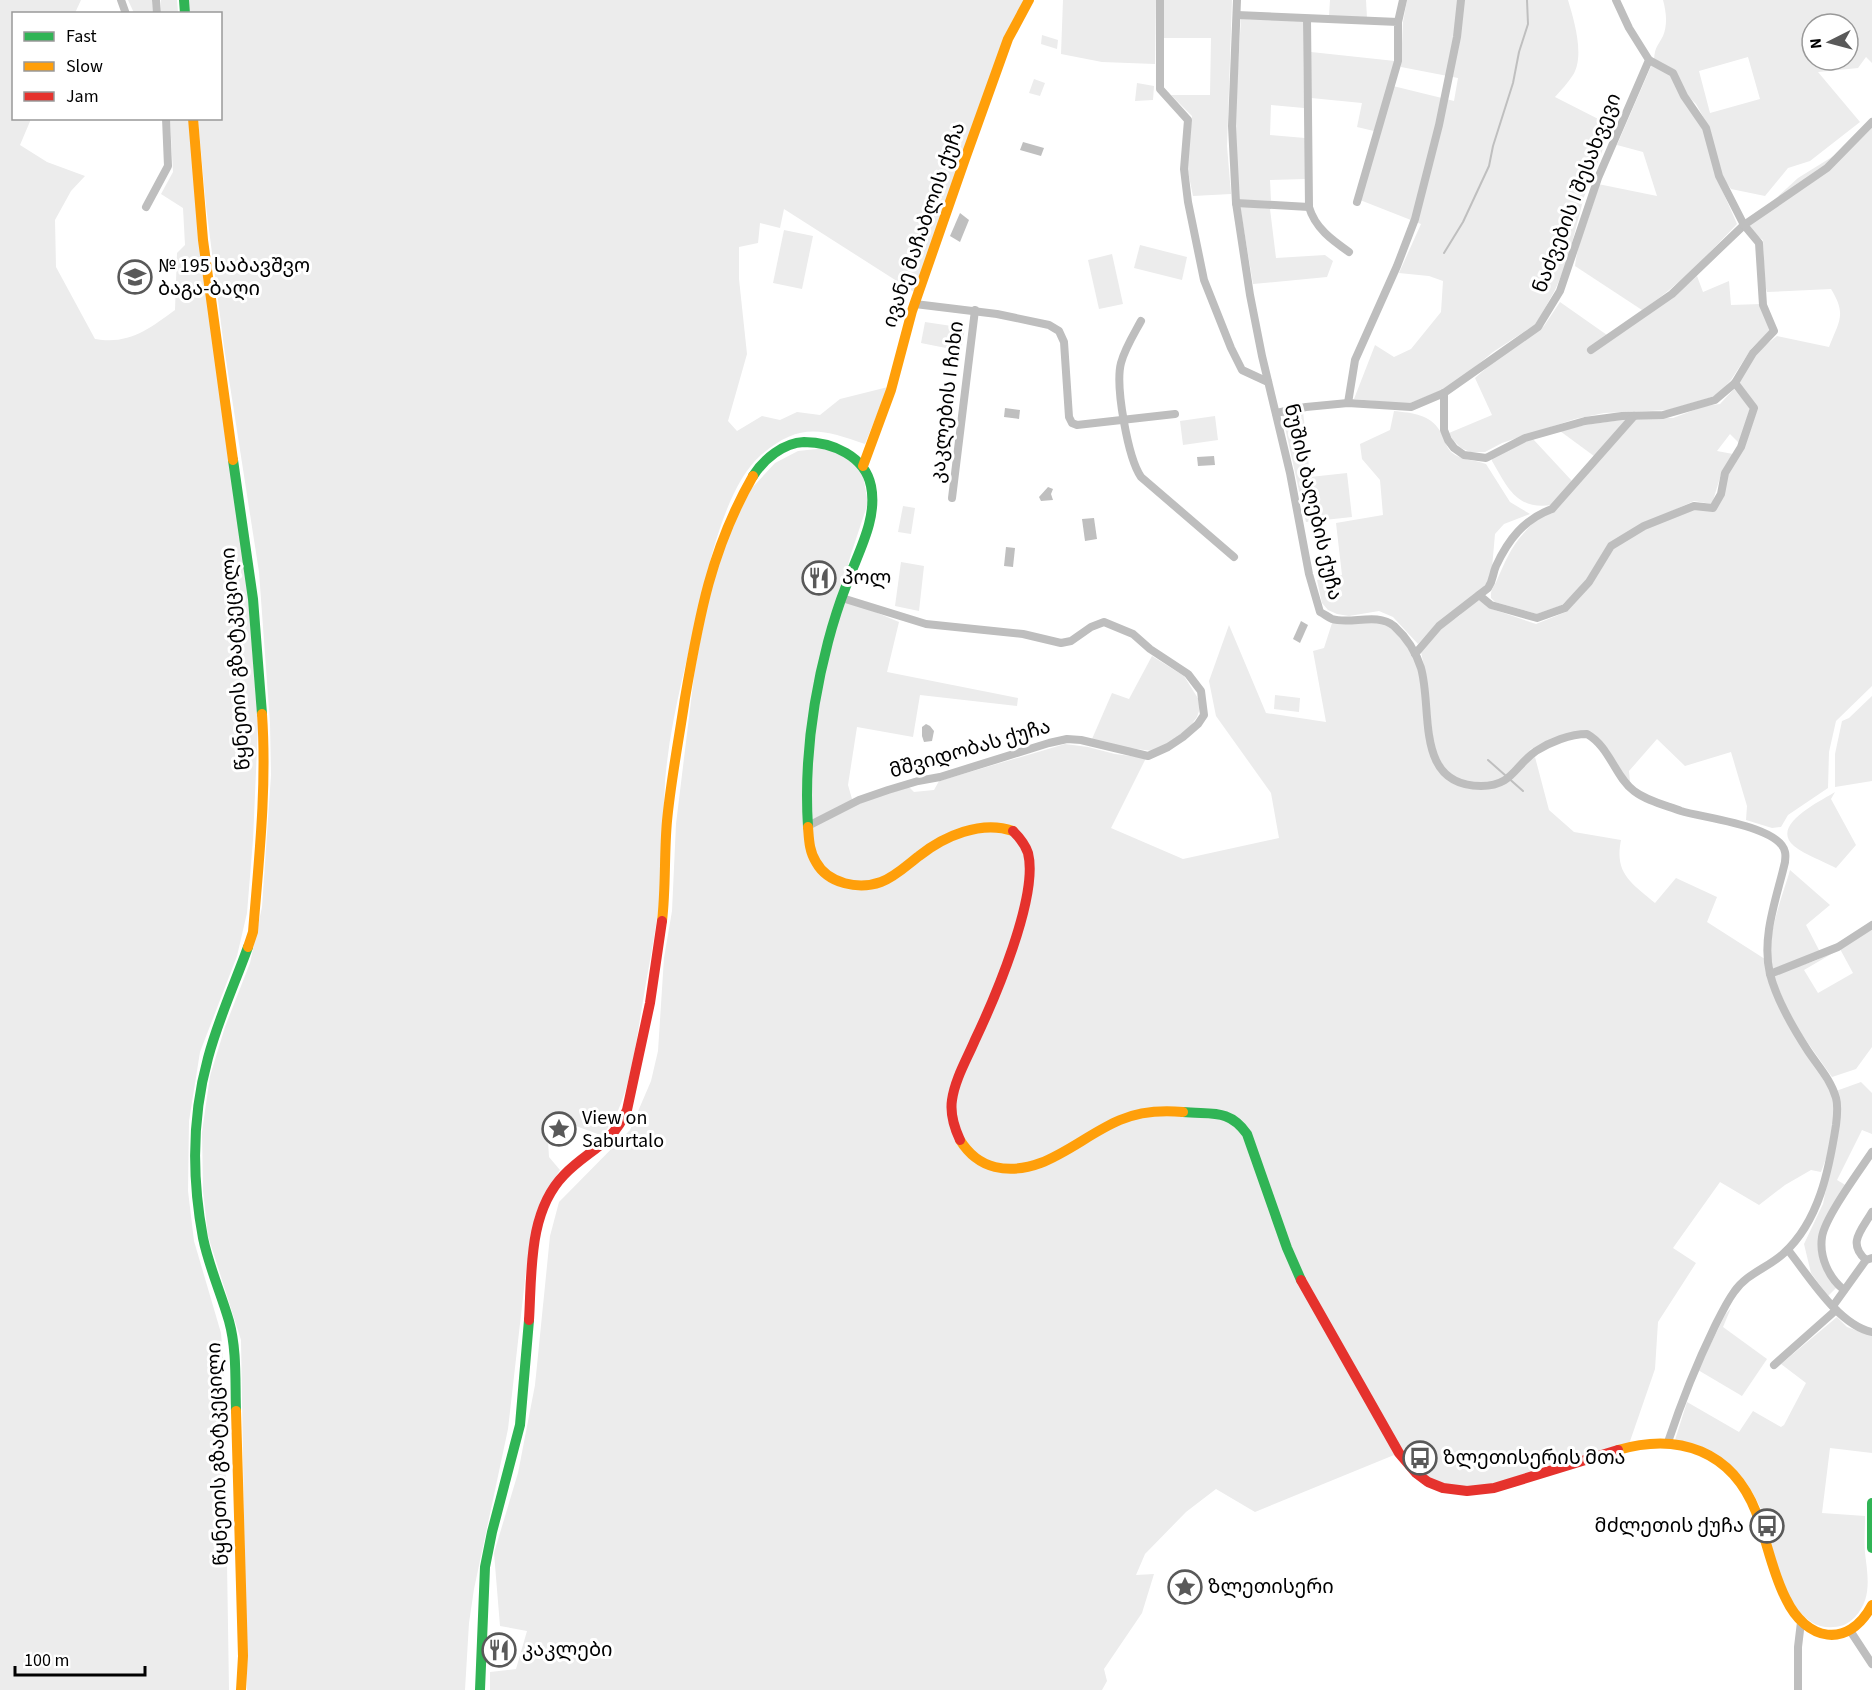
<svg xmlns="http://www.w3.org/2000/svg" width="1872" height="1690" font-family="'Source Sans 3','Noto Sans Georgian',sans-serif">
  <rect width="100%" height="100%" fill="#fff"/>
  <!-- green -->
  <g fill="#ececec" fill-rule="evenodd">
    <path d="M0 0H81L75 13 14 14V118L31 119 20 145 47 162 85 176 71 191 55 220 56 267 95 339C129 345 149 329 175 310L177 253 185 245 183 208 161 194 173 172 170 119H189L248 592 258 726 253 840 247 913 237 956 200 1052 189 1121 188 1191 194 1241 221 1333 224 1370 229 1690H0Z"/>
    <polygon points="128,0 152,0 153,13 134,13"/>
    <polygon points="161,0 177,0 178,13 161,13"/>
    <path d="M188 0H1025L914 292 784 209 780 228 760 223 758 243 739 247V279L747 354 728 421 737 431 762 416 780 420 797 412 820 415 840 399 888 387 865 444C822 429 799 422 761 455 729 483 712 551 703 591 689 654 670 718 665 782 663 812 664 843 662 873 659 918 649 963 642 1007 636 1042 632 1080 617 1113 613 1121 607 1128 603 1136L576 1126 548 1141 549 1157 560 1170 545 1193 535 1216 526 1271 508 1429 474 1589 469 1623 465 1690H247L241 1340 208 1236 203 1191 202 1132 210 1076 225 1027 250 963 262 907 271 775 270 723 259 572 224 347 206 206 198 119 220 118V14L189 13Z"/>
    <polygon points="1063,0 1156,0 1155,64 1102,62 1061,54"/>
    <polygon points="1164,0 1232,0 1227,146 1231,194 1193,196 1187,167 1192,116 1171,95 1210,95 1211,38 1164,38"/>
    <polygon points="1330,0 1366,0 1367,18 1329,16"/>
    <path d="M1407 0H1568C1574 20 1585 56 1573 75 1568 83 1561 90 1555 97L1612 126 1584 197 1567 262 1555 290 1536 324 1493 352 1464 376 1442 390 1408 404 1354 399 1375 345 1394 357 1411 349 1441 312 1443 281 1429 276 1399 273 1421 224 1360 200 1393 86 1454 101 1458 78 1401 67 1403 22Z"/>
    <path d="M1663 0H1872V63L1866 57 1858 68 1818 72 1860 122 1810 161 1788 168 1765 196 1731 189 1721 175 1705 120 1696 104 1686 94 1674 70 1654 59C1655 46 1658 46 1663 36 1668 24 1666 11 1663 0ZM1812 24H1848V60H1812ZM1748 57 1760 99 1710 113 1699 71Z"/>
    <polygon points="1241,19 1303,21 1304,108 1271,105 1270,135 1305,138 1305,179 1270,180 1271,201 1238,200 1234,130"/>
    <polygon points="1042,35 1058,40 1057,49 1041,44"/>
    <polygon points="1311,52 1395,61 1374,131 1357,127 1362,103 1311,98"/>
    <path d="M1652 64 1672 76 1703 127 1716 176 1737 224C1706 256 1679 286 1642 310L1575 266C1578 237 1594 212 1598 184L1657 196 1643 152 1617 145Z"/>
    <polygon points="1034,79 1045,83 1040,96 1029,93"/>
    <polygon points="1137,83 1154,86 1153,100 1135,101"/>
    <path d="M1872 124V686L1836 721 1829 752 1828 788 1788 815 1781 827 1772 828 1746 820 1747 806 1731 752 1685 766 1657 739 1629 771 1630 782 1618 767 1609 750 1596 736 1583 733 1561 735 1531 749 1508 776 1498 781 1484 784 1467 782 1451 776 1441 762 1434 748 1426 675 1421 652 1440 628 1459 616 1478 598 1489 608 1536 624 1566 612 1590 586 1613 548 1643 529 1695 508 1713 510 1756 406 1738 383 1757 352 1777 336 1829 347C1839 321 1847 315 1831 289L1767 292 1765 285 1763 240 1748 229 1751 221 1798 178 1840 152Z"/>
    <polygon points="1240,206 1270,209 1276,258 1325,255 1333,261 1327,277 1253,284"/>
    <polygon points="784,230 813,236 802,289 773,283"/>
    <polygon points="1140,245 1187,257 1182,280 1134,268"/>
    <polygon points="1112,254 1123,304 1099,309 1088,260"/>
    <polygon points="1697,276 1703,292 1729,281 1731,305 1761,304 1770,330 1751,349 1731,380 1719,393 1712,397 1668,410 1604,413 1575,419 1502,443 1485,452 1470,452 1461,448 1453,440 1449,433 1492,415 1475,378 1498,358 1544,326 1560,302 1607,335 1588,349 1590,354 1676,294"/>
    <polygon points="925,322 965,328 961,351 921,343"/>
    <path d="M1734 389 1750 408 1739 443 1730 434 1717 451 1733 454 1722 471 1712 504 1694 501 1643 524 1608 544 1587 579 1562 605 1537 614 1495 602 1491 598C1490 590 1494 587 1497 580 1504 564 1511 547 1523 534 1529 527 1534 522 1539 515L1551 514 1635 418H1673L1705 406 1720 404Z"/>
    <polygon points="1303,411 1310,477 1347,473 1352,517 1306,522 1282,414"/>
    <path d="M1394 411C1412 413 1430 414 1440 431 1445 437 1445 446 1451 452 1462 461 1473 459 1486 464L1510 502 1530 514 1504 524 1495 534 1491 579 1488 582 1455 613 1438 622 1418 644 1393 617 1379 611 1349 616 1337 614 1328 610 1322 603 1317 580 1342 575 1336 523 1383 515 1380 480 1362 459 1360 444 1390 430Z"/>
    <polygon points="1215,416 1218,440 1183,445 1180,421"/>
    <polygon points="1628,419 1594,456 1560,431 1585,425"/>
    <path d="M1533 439 1572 481 1552 505C1516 510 1508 488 1492 461V457L1517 444Z"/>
    <path d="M826 448 849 457 862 470 868 503 851 554 837 605 807 748 842 598 899 622 887 672 1018 698 1017 706 920 695 913 737 857 727 848 785 854 806 868 800 909 787 914 792 934 790 939 781 1065 744 1088 747 1115 754 1146 758 1111 828 1183 859 1279 838 1271 793 1216 716 1209 681 1229 625 1266 713 1326 722 1313 651 1324 648 1333 620 1392 624 1421 669 1429 741 1448 777 1496 785 1524 762 1535 757 1549 810 1574 832 1621 840C1614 874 1632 883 1655 903L1676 878 1717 897 1707 922 1768 961 1774 986 1837 1100 1831 1145 1821 1172 1811 1170 1785 1185 1759 1205 1720 1182 1673 1248 1696 1263 1658 1322 1655 1369 1628 1447 1472 1491 1428 1482 1399 1453 1255 1512 1216 1489 1186 1512 1145 1554 1136 1575 1154 1574 1142 1613 1104 1669 1107 1681 1102 1690H490V1672L516 1669 527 1631 500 1626 494 1553 518 1473 535 1385 550 1236 559 1202 630 1130 651 1081 658 1051 664 958 672 911 676 824 695 668 711 586 727 537 751 489 775 463 798 451Z"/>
    <polygon points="903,506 915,508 911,534 898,532"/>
    <polygon points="901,562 924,566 919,611 895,606"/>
    <polygon points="1152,656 1184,676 1199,700 1200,708 1197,717 1188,729 1167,744 1152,751 1114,746 1092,739 1112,693 1129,699"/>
    <polygon points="1275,695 1300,698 1299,712 1274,709"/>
    <polygon points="1872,696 1872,781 1835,787 1835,754 1842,721 1849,718"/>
    <path d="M1835 792 1831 799 1856 845 1836 868C1823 861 1805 855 1794 846 1769 825 1821 801 1835 792Z"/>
    <path d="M1790 870 1830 905 1806 925 1820 952 1774 970C1762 946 1783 895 1790 870Z"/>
    <path d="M1872 928V1047L1856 1069 1832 1077 1793 1022 1777 985 1774 975 1817 960ZM1840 949 1853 973 1818 993 1804 970Z"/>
    <polygon points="1861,1082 1872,1093 1872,1134 1862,1130 1837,1180 1847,1186 1820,1236 1826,1274 1836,1288 1828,1296 1811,1273 1804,1244 1823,1204 1840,1121 1840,1099 1836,1091"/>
    <polygon points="1731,1308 1723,1327 1767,1359 1742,1396 1698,1370 1725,1315"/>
    <path d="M1837 1317 1847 1327 1872 1336V1453L1830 1448 1822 1513 1865 1516C1865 1528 1864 1541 1865 1553 1868 1577 1872 1599 1855 1617 1852 1620 1848 1623 1844 1625 1785 1643 1775 1546 1761 1509 1757 1500 1751 1489 1745 1481 1729 1458 1699 1451 1675 1440L1687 1402 1739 1432 1753 1411 1781 1427 1784 1425 1806 1383 1781 1364Z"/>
  </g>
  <!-- water -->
  <g fill="#bfbfbf">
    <polygon points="1023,142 1044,148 1041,156 1020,150"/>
    <polygon points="960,213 969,220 960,242 950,236"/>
    <polygon points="1005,408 1020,410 1019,419 1004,417"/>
    <polygon points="1214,456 1215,465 1198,466 1197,457"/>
    <polygon points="1048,487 1053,489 1051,494 1053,500 1041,501 1039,497"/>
    <polygon points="1094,518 1097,539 1085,541 1082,519"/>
    <polygon points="1006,547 1015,548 1013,567 1004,566"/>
    <polygon points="1301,621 1308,625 1300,643 1293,639"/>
    <polygon points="926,724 930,726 934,731 932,741 924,742 922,736 922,727"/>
  </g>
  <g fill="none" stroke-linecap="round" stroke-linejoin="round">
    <!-- stream -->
    <g stroke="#bfbfbf" stroke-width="2">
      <polyline points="1444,253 1463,222 1489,166 1493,146 1513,83 1519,52 1528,24 1527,0"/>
      <polyline points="1488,760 1523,791"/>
    </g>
    <!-- street -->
    <g stroke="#bebebe" stroke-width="8">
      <polyline points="121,0 126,14"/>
      <polyline points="156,0 157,14"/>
      <polyline points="1160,0 1160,89 1188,120 1184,169 1188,202 1204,280 1231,348 1242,370 1268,382"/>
      <path d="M1237 0 1232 126 1236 203 1250 295 1262 356 1290 473 1309 574 1320 612C1324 614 1328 617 1332 619 1351 625 1377 612 1394 626 1406 637 1416 652 1421 668 1433 710 1414 786 1481 786 1513 786 1514 766 1536 751 1550 742 1570 734 1587 734 1610 747 1615 777 1634 791 1647 801 1665 805 1681 811 1703 818 1780 826 1785 852 1786 856 1785 859 1785 862 1777 897 1761 937 1770 974 1777 1001 1793 1028 1808 1051 1818 1066 1831 1080 1836 1098 1838 1105 1837 1117 1836 1125 1829 1170 1819 1221 1784 1253 1768 1268 1747 1273 1734 1292 1726 1303 1720 1316 1714 1328 1696 1365 1681 1403 1668 1442"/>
      <polyline points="1237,15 1398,22 1398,61 1357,202"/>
      <path d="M1307 19 1309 207C1315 228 1332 240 1349 252"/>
      <polyline points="1398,22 1403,0"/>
      <polyline points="1236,203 1309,207"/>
      <polyline points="146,207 168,166 166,118"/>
      <polyline points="915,304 997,314 1049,325 1059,331 1064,342 1069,417 1072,423 1077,425 1175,414"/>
      <path d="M1141 321C1134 334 1125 348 1121 363 1115 386 1128 458 1141 477L1234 557"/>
      <polyline points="1591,350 1672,294 1744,225 1827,168 1872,122"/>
      <polyline points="1444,393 1444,430 1448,440 1454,448 1464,455 1486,458 1525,438 1585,421 1622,416 1663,415 1715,400 1735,383 1753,353 1774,331 1763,305 1759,243 1744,225 1719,176 1706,128 1684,96 1673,73 1649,60"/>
      <polyline points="1348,403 1355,360 1397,266 1415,219 1439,125 1457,37 1461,0"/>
      <polyline points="1276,413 1306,407 1348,403 1411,407 1444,393 1538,327 1560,291 1598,178 1649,60 1629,28 1616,0"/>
      <polyline points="952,498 975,310"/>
      <polyline points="1479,595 1491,605 1537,618 1565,608 1589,582 1611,546 1644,526 1694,506 1713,508 1721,494 1725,473 1741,447 1754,408 1735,383"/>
      <path d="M1415 654 1439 626 1488 588C1494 579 1492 575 1496 566 1508 540 1524 519 1552 509L1634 416"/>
      <polyline points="808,826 859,800 888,790 918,781 940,777 1049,743 1067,739 1081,740 1148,756 1168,747 1183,737 1198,724 1204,715 1201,691 1188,674 1150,649 1133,634 1104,622 1091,627 1071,641 1061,643 1023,634 926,624 842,598"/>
      <polyline points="1770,974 1838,947 1872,925"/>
      <path d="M1788 1250C1809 1276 1838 1325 1872 1332"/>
      <path d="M1866 1260C1847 1243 1861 1231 1872 1212"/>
      <path d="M1844 1290C1829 1278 1819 1257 1822 1237 1825 1217 1860 1170 1872 1152"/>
      <polyline points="1833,1306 1866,1260 1872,1258"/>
      <polyline points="1774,1365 1836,1310"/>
      <polyline points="1851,1632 1872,1664"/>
      <polyline points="1798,1690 1798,1647 1801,1622"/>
    </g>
    <!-- fast -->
    <g stroke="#30b455" stroke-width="10">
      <polyline points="184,0 185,14"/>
      <polyline points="233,460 253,599 262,714"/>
      <path d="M753 476C764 459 783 443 804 442 832 442 865 456 871 486 878 520 857 554 846 586 839 604 833 623 828 642 812 703 804 764 808 827"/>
      <path d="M1183 1112C1211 1115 1229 1108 1247 1134L1287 1248 1301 1280"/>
      <path d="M236 1411C235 1381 237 1350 229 1321 221 1293 209 1267 203 1238 192 1179 192 1116 208 1058 218 1020 235 983 248 947"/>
      <polyline points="1872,1503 1872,1548"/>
      <polyline points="480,1690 485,1567 492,1532 520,1425 529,1320"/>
    </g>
    <!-- slow -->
    <g stroke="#ff9f0a" stroke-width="10">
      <polyline points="193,118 203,240 233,460"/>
      <polyline points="863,466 891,390 912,311 966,156 1008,39 1029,0"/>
      <path d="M808 827C809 839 809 851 816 862 828 884 859 890 881 882 895 877 907 865 919 856 944 836 981 820 1013 831"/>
      <path d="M662 921C666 888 664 854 667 821 671 779 679 739 685 698 699 617 711 549 753 476"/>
      <path d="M248 947 253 932C259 859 267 786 262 714"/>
      <path d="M960 1140C968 1153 979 1163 995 1167 1042 1178 1079 1137 1120 1120 1141 1111 1161 1110 1183 1112"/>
      <polyline points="236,1411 243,1656 241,1690"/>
      <path d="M1618 1450C1679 1432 1732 1451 1756 1512 1767 1541 1772 1572 1786 1599 1806 1641 1848 1650 1872 1605"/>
    </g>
    <!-- jam -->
    <g stroke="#e5322d" stroke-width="10">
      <path d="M960 1140C954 1127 950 1113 952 1100 955 1079 967 1059 975 1040 994 1000 1039 896 1028 853 1025 844 1020 838 1013 831"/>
      <polyline points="1301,1280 1399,1453 1416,1473 1428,1482 1443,1488 1467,1491 1494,1488 1618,1450"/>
      <path d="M529 1320C532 1272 528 1212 564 1175 588 1150 612 1145 627 1110L650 1003 662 921"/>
    </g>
  </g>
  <!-- icons -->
  <defs>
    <symbol id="school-ring" viewBox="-11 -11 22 22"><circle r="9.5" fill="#fff" stroke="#595959" stroke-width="1.5"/><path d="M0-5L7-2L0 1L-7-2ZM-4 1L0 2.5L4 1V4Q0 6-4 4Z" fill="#595959"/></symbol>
    <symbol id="restaurant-ring" viewBox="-11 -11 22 22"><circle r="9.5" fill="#fff" stroke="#595959" stroke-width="1.5"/><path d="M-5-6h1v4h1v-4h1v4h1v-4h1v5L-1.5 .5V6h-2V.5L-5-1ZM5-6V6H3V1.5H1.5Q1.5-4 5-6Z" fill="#595959"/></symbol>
    <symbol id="sight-ring" viewBox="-11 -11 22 22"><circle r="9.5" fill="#fff" stroke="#595959" stroke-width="1.5"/><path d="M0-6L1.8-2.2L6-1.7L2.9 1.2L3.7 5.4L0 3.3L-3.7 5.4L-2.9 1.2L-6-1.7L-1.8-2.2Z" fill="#595959"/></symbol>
    <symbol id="bus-ring" viewBox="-11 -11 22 22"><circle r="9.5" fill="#fff" stroke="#595959" stroke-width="1.5"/><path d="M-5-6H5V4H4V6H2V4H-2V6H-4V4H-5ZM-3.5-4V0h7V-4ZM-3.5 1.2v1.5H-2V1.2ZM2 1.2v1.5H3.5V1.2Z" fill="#595959"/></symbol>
  </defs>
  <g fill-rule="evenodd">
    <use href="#school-ring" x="116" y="258" width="38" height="38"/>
    <use href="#restaurant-ring" x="800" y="559" width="38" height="38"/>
    <use href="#sight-ring" x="540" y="1110" width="38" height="38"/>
    <use href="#bus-ring" x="1401" y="1439" width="38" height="38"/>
    <use href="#bus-ring" x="1748" y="1507" width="38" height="38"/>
    <use href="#sight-ring" x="1166" y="1568" width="38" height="38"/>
    <use href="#restaurant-ring" x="480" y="1631" width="38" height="38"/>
  </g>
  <g text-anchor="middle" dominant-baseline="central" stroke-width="6" stroke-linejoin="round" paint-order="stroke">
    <!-- street labels -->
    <g font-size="20" fill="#000" stroke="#fff">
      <text transform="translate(1577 193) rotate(-69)">ნაძვების I შესახვევი</text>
      <text transform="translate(924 225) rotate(-71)">ივანე მაჩაბლის ქუჩა</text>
      <text transform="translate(947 402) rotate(-83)">კაკლების I ჩიხი</text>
      <text transform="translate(1313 502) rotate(77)">ნუშის ბაღების ქუჩა</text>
      <text transform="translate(236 659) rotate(-94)">წყნეთის გზატკეცილი</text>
      <text transform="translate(970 749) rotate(-16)">მშვიდობას ქუჩა</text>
      <text transform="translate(218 1454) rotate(-92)">წყნეთის გზატკეცილი</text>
    </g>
    <!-- poi labels -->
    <g font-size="20" fill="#000" stroke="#fff" text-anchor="start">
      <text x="158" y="266">№ 195 საბავშვო<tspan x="158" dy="23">ბაგა-ბაღი</tspan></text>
      <text x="842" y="578">პოლ</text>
      <text x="582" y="1118">View on<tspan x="582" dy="23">Saburtalo</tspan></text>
      <text x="1443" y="1458">ზლეთისერის მთა</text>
      <text x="1744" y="1526" text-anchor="end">მძლეთის ქუჩა</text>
      <text x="1208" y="1587">ზლეთისერი</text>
      <text x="522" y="1650">კაკლები</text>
    </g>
  </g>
  <!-- legend -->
  <rect x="12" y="12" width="210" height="108" fill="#ffffff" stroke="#999999" stroke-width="1.5"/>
  <rect x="24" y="32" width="30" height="9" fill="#30b455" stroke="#999999" stroke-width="1.5"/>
  <text x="66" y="42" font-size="18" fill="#000000">Fast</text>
  <rect x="24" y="62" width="30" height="9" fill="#ff9f0a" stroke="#999999" stroke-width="1.5"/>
  <text x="66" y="72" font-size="18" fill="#000000">Slow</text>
  <rect x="24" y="92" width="30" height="9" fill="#e5322d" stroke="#999999" stroke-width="1.5"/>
  <text x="66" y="102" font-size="18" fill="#000000">Jam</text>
  <!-- north arrow -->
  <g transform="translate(1830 42) rotate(264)"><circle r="28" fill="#ffffff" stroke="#999999" stroke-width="1.5"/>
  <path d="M0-4.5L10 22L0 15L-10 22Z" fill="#595959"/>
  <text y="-9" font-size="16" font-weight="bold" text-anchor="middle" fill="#000000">N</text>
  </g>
  <!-- scale -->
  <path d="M15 1666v9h130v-9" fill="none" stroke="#000000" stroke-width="3"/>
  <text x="24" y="1666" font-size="18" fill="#000000" stroke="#ffffff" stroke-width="4.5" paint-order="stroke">100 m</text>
</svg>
